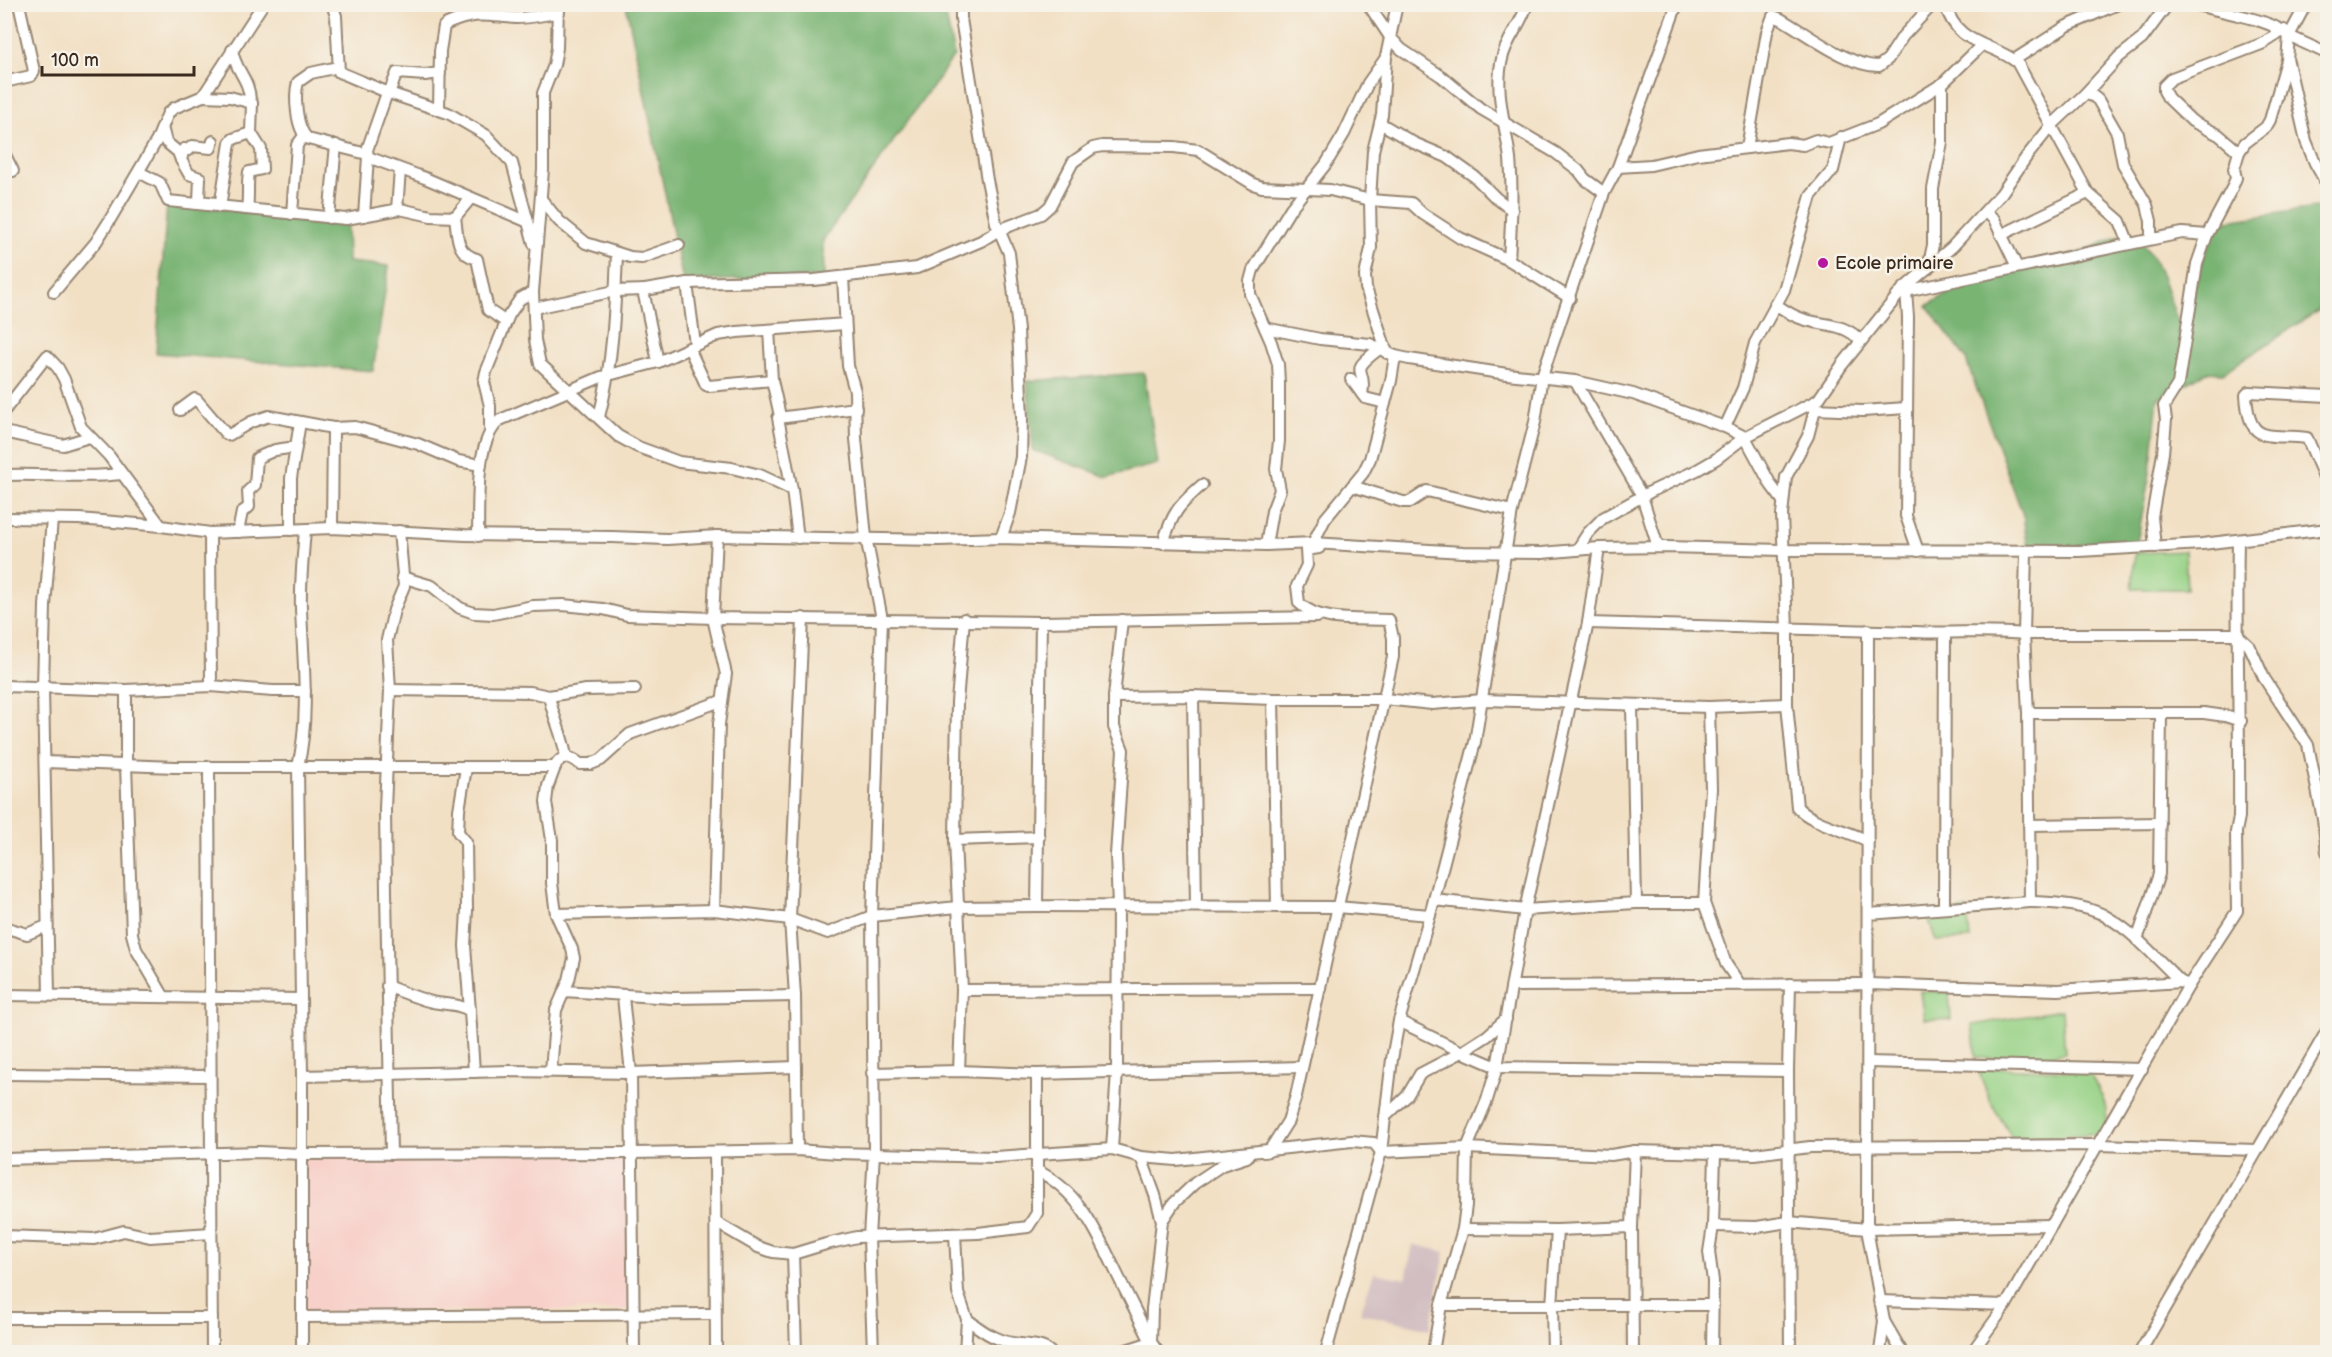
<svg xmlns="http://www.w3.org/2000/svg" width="2332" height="1357" font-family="'Balsamiq Sans',sans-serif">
  <rect width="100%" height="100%" fill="#f7f3e8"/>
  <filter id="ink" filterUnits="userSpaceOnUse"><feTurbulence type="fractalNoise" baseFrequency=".0167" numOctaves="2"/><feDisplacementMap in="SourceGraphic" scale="12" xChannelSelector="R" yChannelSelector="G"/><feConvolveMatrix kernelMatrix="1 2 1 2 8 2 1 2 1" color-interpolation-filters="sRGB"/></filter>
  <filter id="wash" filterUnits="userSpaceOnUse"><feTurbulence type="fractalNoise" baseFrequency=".008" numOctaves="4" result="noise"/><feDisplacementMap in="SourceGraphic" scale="24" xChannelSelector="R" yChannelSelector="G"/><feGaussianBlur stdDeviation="1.35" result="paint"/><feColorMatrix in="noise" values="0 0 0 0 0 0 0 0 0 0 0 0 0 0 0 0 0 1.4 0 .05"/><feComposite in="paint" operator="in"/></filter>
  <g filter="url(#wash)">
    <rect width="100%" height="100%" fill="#f2e0c5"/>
    <!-- built -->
    <polygon fill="#f7d0c9" points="298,1151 631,1151 636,1310 298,1312"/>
    <!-- industrial -->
    <polygon fill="#d2bec1" points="1413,1244 1445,1252 1430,1329 1360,1313 1374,1273 1406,1279"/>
    <!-- green -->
    <g fill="#97d286" stroke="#697e52" stroke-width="1.5">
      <polygon points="2185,551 2187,589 2132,589 2135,553"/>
      <polygon points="1967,909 1970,939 1936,941 1927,915"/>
      <polygon points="1920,991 1949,992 1951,1020 1924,1019"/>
      <polygon points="2062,1010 2065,1053 2023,1061 1976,1057 1972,1025"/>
      <path d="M1977 1067 2088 1072C2103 1094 2109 1106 2106 1133L2013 1139 1990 1101Z"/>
    </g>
    <!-- forest -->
    <g fill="#79b473" stroke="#5a6f48" stroke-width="1.5">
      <polygon points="626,5 944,5 954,56 823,240 824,277 683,281"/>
      <polygon points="167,203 347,224 348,262 389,266 373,371 156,353"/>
      <path d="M2327 206V302L2318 311 2223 373 2206 372 2167 396 2158 398 2150 473 2137 542 2028 549 2023 515 1965 357 1927 306 1982 273 2075 254 2127 233C2162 250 2166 297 2181 328L2215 223Z"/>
      <polygon points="1144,373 1158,464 1107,477 1033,450 1027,381"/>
    </g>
  </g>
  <g filter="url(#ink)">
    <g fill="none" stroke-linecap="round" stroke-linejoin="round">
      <defs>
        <g id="minor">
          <polyline points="332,4 336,16 339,72 389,93 448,113 486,135 512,163 534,244"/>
          <polyline points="558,4 557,48 554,65 543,93 543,170 533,292 535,340 540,364 618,436 638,447 679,462 732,468 760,475 792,490 798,538"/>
          <polyline points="961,4 961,19 987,180 996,223 1009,253 1018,330 1022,418 1021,457 1010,513 1001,538"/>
          <polyline points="1368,4 1390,37 1401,49 1441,76 1481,109 1556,153 1578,170 1585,179 1604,193"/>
          <path d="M1945 4C1957 46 1988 41 2017 62L2088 193 2120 221 2129 244"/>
          <path d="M2194 4C2218 12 2273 19 2289 36L2328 54"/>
          <path d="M232 50C235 71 250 79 250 101"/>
          <polyline points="2014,60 2067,26 2118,4"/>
          <polyline points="2288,62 2306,141 2315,163 2328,186"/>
          <path d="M338 67 311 73 298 82C294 96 296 129 308 139L367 154"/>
          <polyline points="4,82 31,76 34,71 19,4"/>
          <polyline points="387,93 367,150 368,157 425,178 526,221"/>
          <polyline points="389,93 397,73 425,75 440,73"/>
          <polyline points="2085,94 2093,96 2098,100 2117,133 2123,164 2147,205 2151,221 2151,239"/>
          <path d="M203 96 230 97 252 103 251 133 261 149 262 169 249 172C247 183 249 197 247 209"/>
          <path d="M439 110 440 51 444 26 447 24C476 11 486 16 516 18 531 18 545 15 559 12"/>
          <polyline points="1380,123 1414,143 1447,157 1475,177 1496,198 1512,210"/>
          <polyline points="162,127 166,142 178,152 181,160"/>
          <polyline points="213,141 211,148 192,146 189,150 184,149 181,160 189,174 200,178 199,201 216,203 220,207 230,143 233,139 251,133"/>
          <path d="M1747 148 1767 32 1773 16 1781 19C1806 33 1849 67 1879 66L1888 59 1903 36 1933 4"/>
          <polyline points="2239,152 2219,135 2192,121 2168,98 2164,91 2164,86 2172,78 2264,43 2284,30"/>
          <polyline points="4,153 13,171"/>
          <polyline points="1618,167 1651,165 1698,154 1788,143 1803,145 1816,140 1829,143 1878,124 1942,84 1981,46"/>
          <polyline points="139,172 160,183 168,201 346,219 400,209 431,216 455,217 471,198"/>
          <polyline points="541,199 559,221 586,243 630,257 642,258 679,245"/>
          <polyline points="397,209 400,170"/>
          <polyline points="1985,212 1994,219 2017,267"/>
          <polyline points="292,214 297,145 304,136"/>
          <polyline points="364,216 368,157"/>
          <path d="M455 217C458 236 455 253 477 259L488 310 506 322"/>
          <polyline points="329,218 336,145"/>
          <polyline points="2001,235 2088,193"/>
          <path d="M1509 260C1511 226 1513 193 1510 159 1506 127 1494 90 1502 59 1506 39 1522 24 1527 4"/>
          <polyline points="1928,268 1933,245 1933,189 1942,142 1942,84"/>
          <polyline points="843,277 848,366 855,391 856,439 866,537 882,619 872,916 874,1153 869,1237 873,1352"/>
          <polyline points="687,283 695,344"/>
          <polyline points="1903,289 1906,291 2182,233 2207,235"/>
          <polyline points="643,290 658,362"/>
          <polyline points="1906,291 1908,317 1906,516 1918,551"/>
          <polyline points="54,292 96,242 108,223 157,140 168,113 174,108 203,96 263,4"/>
          <path d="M1775 304C1783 309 1791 315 1800 318 1819 326 1846 322 1860 341"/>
          <polyline points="534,308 615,291 645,290 687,283 814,280 917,268 981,241 999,230 1041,214 1050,206 1073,162 1093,148 1102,146 1174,147 1198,150 1253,184 1262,187 1330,190 1370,200 1411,203 1423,214 1460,238 1509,260 1570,298"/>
          <polyline points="1265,328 1320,339 1370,344 1395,356 1409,359 1507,374 1575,381 1633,394 1725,427 1745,437 1771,485 1783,501"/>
          <polyline points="769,330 772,380 780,416"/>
          <polyline points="689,348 706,385 709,386 772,380"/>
          <polyline points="1387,353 1366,288 1365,276 1371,248 1370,200 1373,151 1382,115 1386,57 1397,4"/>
          <polyline points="1351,379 1365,398 1385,403"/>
          <polyline points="1575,381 1642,496 1658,547"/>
          <path d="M1362 394C1368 367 1346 374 1378 350"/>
          <path d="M2328 396 2249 392 2246 395C2249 447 2269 433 2307 438L2328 486"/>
          <polyline points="180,410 195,399 197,400 226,434 229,435 251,422 269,416 333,428 355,427 418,444 458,461 481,465"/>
          <polyline points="4,411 47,356 58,368 64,379 81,427 109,456 161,526"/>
          <path d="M599 417C613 363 615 308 617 253"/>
          <polyline points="1725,427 1743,388 1755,343 1784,290 1811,196 1833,170 1841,137"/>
          <polyline points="490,428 490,406 484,382 486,372 509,315 520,299 533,292"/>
          <polyline points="4,432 63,445 89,437"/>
          <path d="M4 475C43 473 83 479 121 474"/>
          <polyline points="1352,486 1403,502 1410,502 1427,491 1512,511"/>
          <polyline points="792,490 778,418 856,408"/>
          <polyline points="4,518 79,519 161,526 210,533 332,528 465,535 612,537 667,539 717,536 939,540 1001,538 1266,545 1313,543 1463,552 1542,553 1599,548 1667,547 1782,550 2079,551 2202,544 2328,529"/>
          <polyline points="332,528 333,428"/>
          <polyline points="291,530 291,478 300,422"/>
          <polyline points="238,532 242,512 249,507 248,491 255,485 257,458 275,450 296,447"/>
          <polyline points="210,533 211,686"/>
          <path d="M478 536C479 504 474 442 500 420L601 377 658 362 718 335 737 332 845 324"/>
          <path d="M1163 543C1173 512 1178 506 1202 485"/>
          <polyline points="1313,543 1325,519 1363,473 1370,459 1391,381 1395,356"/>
          <polyline points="1266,545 1272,511 1280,490 1276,469 1279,441 1279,383 1278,364 1271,342 1250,294 1250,281 1253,270 1291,208 1326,164 1344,134 1368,83 1385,59"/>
          <polyline points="2155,547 2152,517 2163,453 2166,420 2164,406 2178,384 2197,264 2207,235 2232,188 2236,178 2234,169 2239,152 2245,143 2266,127 2270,120 2287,60 2289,36 2306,4"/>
          <polyline points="1577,550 1588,533 1603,518 1650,492 1697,470 1716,459 1745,437 1818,400 1842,365 1903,289 1952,247 2001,194 2027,156 2051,126 2085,94 2119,57 2142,39 2168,4"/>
          <polyline points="2026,552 2024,634 2028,713 2030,902"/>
          <polyline points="402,577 432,586 460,608 474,613 493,614 533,606 563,605 603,609 627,615 713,618 1041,622 1317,617"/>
          <polyline points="1041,622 1037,906 1337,907 1430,915"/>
          <path d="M1588 623C1697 625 1806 628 1915 632 1951 634 1988 630 2024 634H2236L2250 647 2264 678 2308 745 2323 819"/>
          <polyline points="1868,630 1867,1229 1884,1321 1880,1352"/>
          <polyline points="4,686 126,690 211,686 273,691 305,691"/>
          <polyline points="126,690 126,765 132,934 136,949 164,997"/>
          <polyline points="390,690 530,692 549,696 586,690 635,689"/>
          <path d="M549 696C553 717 563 735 566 757"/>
          <polyline points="1193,696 1196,906"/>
          <polyline points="1114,697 1193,696 1273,699 1384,699 1432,704 1483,700 1709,707 1787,704"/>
          <polyline points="1273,699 1277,907"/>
          <polyline points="1632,706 1636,903"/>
          <polyline points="1709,707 1711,789 1704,903 1726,964 1739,983"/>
          <polyline points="2028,713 2204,713 2225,716 2241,721"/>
          <path d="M45 762 175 767H555C561 754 570 756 580 764H591L601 760 630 734 721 701"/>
          <polyline points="209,767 212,1352"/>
          <polyline points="466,768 459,810 458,832 466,842 467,910 465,946 470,1011"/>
          <polyline points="2029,825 2160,823"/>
          <polyline points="955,840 1039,837"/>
          <path d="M1868 841C1847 830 1812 824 1797 807L1787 704V627L1782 515 1786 477 1808 436 1815 409 1863 411 1906 408"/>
          <polyline points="2327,852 2323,819 2328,772"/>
          <polyline points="1434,900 1525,910 1636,903 1704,903"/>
          <polyline points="1944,907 1945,634"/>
          <polyline points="714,910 719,724 726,674 713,618 717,536"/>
          <polyline points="556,914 714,910 790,919 828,933 872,916 957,907 1037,906"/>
          <path d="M1868 914 2030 902C2054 903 2086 904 2107 917 2135 933 2158 960 2181 982"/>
          <polyline points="4,927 27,934 47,926"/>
          <polyline points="2137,940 2159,874 2161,714"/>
          <path d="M387 986C402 992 417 998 432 1002 445 1005 459 1003 470 1011L474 1072"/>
          <polyline points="1512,986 1869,984 2058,990 2181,982 2189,985"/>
          <polyline points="962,990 1320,988"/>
          <polyline points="564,991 672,998 795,996"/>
          <polyline points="4,995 300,999"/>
          <polyline points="49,995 43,688 45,606 52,519"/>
          <polyline points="623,997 631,1073 634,1352"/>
          <polyline points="1399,1021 1462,1052 1487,1036 1506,1019"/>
          <polyline points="1868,1062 2142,1069"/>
          <polyline points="551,1071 556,1010 569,980 574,958 572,949 556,914 552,883 552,840 546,802 548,786 555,767"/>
          <polyline points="959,1071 962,990 955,840 957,702 964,619"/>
          <polyline points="872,1073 959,1071 1037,1074 1302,1067"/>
          <polyline points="4,1074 210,1076"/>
          <polyline points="302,1076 511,1071 631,1073 796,1067"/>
          <polyline points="1385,1117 1407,1096 1420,1074 1462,1052 1497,1067 1788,1071"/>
          <polyline points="1112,1149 1117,1071 1118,906 1116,855 1123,750 1114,727 1114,697 1122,620"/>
          <polyline points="797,1150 795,996 790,919 803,618"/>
          <polyline points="715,1152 716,1352"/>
          <path d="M1264 1152 1269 1151 1288 1121 1296 1096 1393 657V638L1389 620C1360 618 1321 624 1299 603L1297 586 1307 565 1306 550 1319 548"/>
          <polyline points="391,1154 386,892 385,809 390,690 387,640 394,610 404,586 399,531"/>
          <polyline points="1141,1157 1155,1195 1162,1221"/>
          <polyline points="4,1159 259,1152 302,1154 633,1153 797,1150 837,1153 995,1157 1112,1149 1141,1157 1176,1160 1352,1141 1374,1143 1381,1152 1467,1148 1611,1155 1635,1151 1754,1154 1810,1147 2099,1145 2256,1150"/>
          <path d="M1036 1170C1080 1191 1098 1234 1118 1276 1129 1298 1140 1320 1151 1342L1148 1352"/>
          <polyline points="717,1223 758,1247 773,1252 793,1254 826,1244 857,1237 978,1233 1028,1227 1037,1213 1037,1074"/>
          <polyline points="1713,1226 1757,1227 1788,1222 1867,1229 2052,1225"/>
          <polyline points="1463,1229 1557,1230 1632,1227"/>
          <polyline points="955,1234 958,1293 967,1319 965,1352"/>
          <polyline points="4,1236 94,1239 124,1231 150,1237 211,1233"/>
          <polyline points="793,1254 796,1352"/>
          <polyline points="1879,1301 2006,1305"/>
          <polyline points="1441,1305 1713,1305"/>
          <polyline points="302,1317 715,1314"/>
          <polyline points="4,1318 212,1318"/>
          <path d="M967 1319C978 1328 990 1337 1004 1341 1018 1346 1039 1342 1050 1352"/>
          <polyline points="1884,1321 1902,1352"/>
          <path d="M302 1352V1076L298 767C310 715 303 661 301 609 300 583 303 556 305 530"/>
          <polyline points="1120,1352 1151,1342"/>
          <polyline points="1158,1352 1151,1342 1152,1309 1162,1221 1174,1203 1195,1183 1222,1165 1247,1157"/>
          <polyline points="1326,1352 1381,1152 1392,1059 1399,1021 1430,915 1475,742 1512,511 1535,422 1542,376 1604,193 1618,167 1677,4"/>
          <polyline points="1433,1352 1441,1305 1463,1229 1466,1205 1467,1148 1487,1100 1497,1067 1525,910 1588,623 1599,548"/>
          <polyline points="1553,1352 1552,1306 1557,1230"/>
          <polyline points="1633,1352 1632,1227 1635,1151"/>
          <polyline points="1712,1352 1713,1281 1709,1252 1713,1226 1715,1153"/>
          <polyline points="1790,1352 1788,1071 1790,984"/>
          <path d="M1972 1352 2006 1305 2189 985 2237 911 2236 832 2239 817C2240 725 2236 633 2238 541"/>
          <polyline points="2140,1352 2328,1029"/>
        </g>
      </defs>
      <!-- minor casing -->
      <use href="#minor" stroke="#968572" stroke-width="14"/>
      <!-- minor -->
      <use href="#minor" stroke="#fff" stroke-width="10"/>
    </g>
  </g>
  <!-- markers -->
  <circle fill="#b5179e" stroke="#f7f3e8" stroke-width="2" cx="1823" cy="263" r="6"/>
  <g text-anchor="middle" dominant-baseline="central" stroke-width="5" stroke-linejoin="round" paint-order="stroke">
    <!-- poi labels -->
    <g font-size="18" fill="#3b2a1e" stroke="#f7f3e8" text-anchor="start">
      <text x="1835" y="263">Ecole primaire</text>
    </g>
  </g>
  <!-- margin -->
  <rect width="2332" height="1357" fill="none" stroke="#f7f3e8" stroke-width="24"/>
  <!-- scale -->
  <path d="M42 66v9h152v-9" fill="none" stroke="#3b2a1e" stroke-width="3"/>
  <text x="51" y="66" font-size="18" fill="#3b2a1e" stroke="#f7f3e8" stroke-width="4.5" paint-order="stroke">100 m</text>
</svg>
